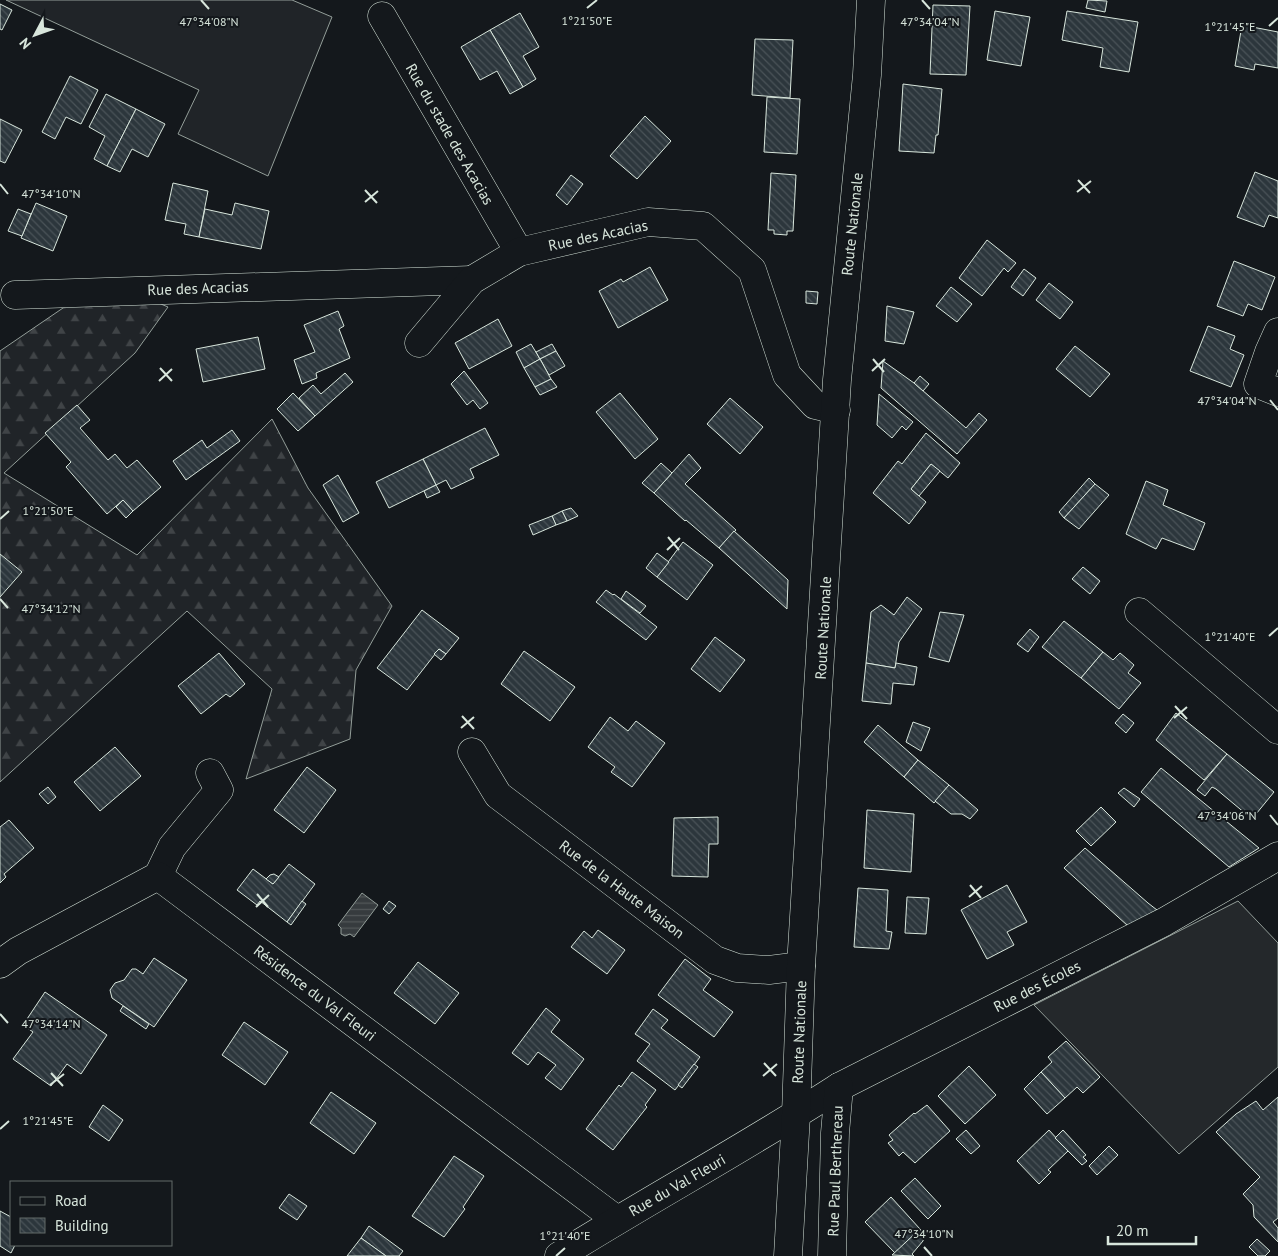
<svg xmlns="http://www.w3.org/2000/svg" width="1278" height="1256" font-family="'PT Sans',sans-serif">
  <defs>
    <pattern id="forest-firs" width="22" height="20" patternUnits="userSpaceOnUse" patternTransform="scale(1.25)"><rect width="22" height="20" fill="#202428"/><path d="M5 1l3.5 6h-7zM16 11l3.5 6h-7z" fill="#404447"/></pattern>
    <pattern id="water-rules" width="6" height="5" patternUnits="userSpaceOnUse" patternTransform="scale(1.25)"><rect width="6" height="5" fill="#363b3e"/><path d="M0 2.5h6" fill="none" stroke="#525759"/></pattern>
    <pattern id="building-back-hatch" width="6" height="6" patternUnits="userSpaceOnUse" patternTransform="scale(1.25)"><rect width="6" height="6" fill="#2c363c"/><path d="M-1 5l2 2M0 0l6 6M5-1l2 2" fill="none" stroke="#4a5358"/></pattern>
  </defs>
  <rect width="100%" height="100%" fill="#14181c"/>
  <!-- forest -->
  <polygon fill="url(#forest-firs)" stroke="#939e99" points="104,280 168,307 135,353 4,473 137,555 272,419 308,488 392,606 356,670 350,739 246,779 272,689 187,611 0,782 0,351"/>
  <!-- pitch -->
  <polygon fill="#202428" stroke="#939e99" points="6,0 292,0 332,17 268,176 178,134 199,90"/>
  <!-- parking -->
  <polygon fill="#24282b" stroke="#939e99" points="1238,901 1278,943 1278,1067 1179,1154 1034,1005"/>
  <!-- water -->
  <polygon fill="url(#water-rules)" stroke="#939e99" points="362,893 378,905 354,937 350,934 345,936 341,934 341,928 338,925"/>
  <!-- building -->
  <g fill="url(#building-back-hatch)" stroke="#d8e6dc">
    <polygon points="1088,0 1107,1 1105,12 1086,8"/>
    <polygon points="0,4 12,10 2,30 0,29"/>
    <polygon points="933,5 970,6 966,75 930,74"/>
    <polygon points="995,11 1030,17 1021,66 987,60"/>
    <polygon points="1067,11 1138,22 1129,72 1100,67 1103,48 1062,40"/>
    <polygon points="520,13 539,47 523,56 536,79 523,87 490,30"/>
    <polygon points="1242,25 1278,32 1278,68 1255,64 1254,70 1235,66"/>
    <polygon points="490,30 523,87 510,94 497,71 480,80 461,47"/>
    <polygon points="755,39 793,40 790,98 752,95"/>
    <polygon points="70,76 98,90 81,124 66,117 55,139 42,132"/>
    <polygon points="903,84 942,89 938,135 936,135 934,153 899,151"/>
    <polygon points="106,94 136,109 107,166 94,159 105,136 89,127"/>
    <polygon points="767,97 800,99 797,154 764,152"/>
    <polygon points="136,109 165,124 148,157 132,149 120,172 107,166"/>
    <polygon points="645,116 671,141 637,179 610,156"/>
    <polygon points="0,119 22,130 5,163 0,161"/>
    <polygon points="1255,172 1278,181 1278,218 1269,215 1264,227 1237,217"/>
    <polygon points="771,173 796,175 793,231 787,231 787,235 774,234 774,230 768,230"/>
    <polygon points="571,175 583,184 567,205 556,195"/>
    <polygon points="173,183 208,191 199,237 184,234 186,224 165,220"/>
    <polygon points="36,203 67,216 53,251 21,238"/>
    <polygon points="235,203 269,211 261,249 199,237 205,209 232,215"/>
    <polygon points="18,209 31,214 22,236 8,231"/>
    <polygon points="987,240 1016,263 1008,272 1004,268 982,296 959,278"/>
    <polygon points="1234,261 1275,277 1262,310 1248,304 1243,316 1217,306"/>
    <polygon points="650,267 668,300 618,328 599,291 621,279 623,282"/>
    <polygon points="1024,269 1036,278 1023,296 1011,287"/>
    <polygon points="1049,283 1073,302 1060,319 1036,300"/>
    <polygon points="951,287 972,304 957,322 936,306"/>
    <polygon points="806,291 818,292 817,304 806,303"/>
    <polygon points="887,306 914,312 904,344 885,341"/>
    <polygon points="338,311 344,326 339,329 350,358 316,373 317,378 302,384 294,360 315,352 304,325"/>
    <polygon points="498,319 512,346 469,369 455,343"/>
    <polygon points="1208,326 1235,336 1230,349 1244,355 1231,387 1190,371"/>
    <polygon points="258,337 265,369 203,382 196,349"/>
    <polygon points="531,344 540,359 524,368 516,352"/>
    <polygon points="552,344 556,351 540,359 536,352"/>
    <polygon points="1075,346 1110,374 1090,397 1056,369"/>
    <polygon points="556,351 565,366 549,375 540,359"/>
    <polygon points="540,359 551,379 535,387 524,368"/>
    <polygon points="883,361 914,383 966,428 979,413 987,420 957,454 881,388"/>
    <polygon points="464,371 488,403 480,409 473,400 467,405 451,384"/>
    <polygon points="345,373 353,382 315,416 299,398 313,385 321,394"/>
    <polygon points="920,376 929,384 923,391 914,383"/>
    <polygon points="551,379 557,387 540,395 535,387"/>
    <polygon points="293,393 315,416 298,431 277,409"/>
    <polygon points="620,393 658,439 635,459 596,412"/>
    <polygon points="879,394 913,422 906,430 902,426 892,438 877,425"/>
    <polygon points="730,398 763,427 740,454 707,424"/>
    <polygon points="77,405 90,420 80,428 108,460 115,454 127,468 137,460 161,487 133,511 123,500 107,514 66,467 71,462 45,433"/>
    <polygon points="485,428 499,455 470,469 474,478 451,489 446,480 436,485 423,459"/>
    <polygon points="232,430 240,441 186,480 173,461 202,440 207,448"/>
    <polygon points="926,433 960,463 948,478 931,464 911,489 926,502 909,524 873,493 898,461 902,464"/>
    <polygon points="689,454 701,468 685,484 736,530 719,548 686,520 685,521 654,493"/>
    <polygon points="423,459 436,485 389,508 376,482"/>
    <polygon points="661,463 672,473 654,493 642,483"/>
    <polygon points="931,464 940,471 919,496 911,489"/>
    <polygon points="338,475 359,513 343,522 323,485"/>
    <polygon points="1089,478 1095,484 1064,518 1059,512"/>
    <polygon points="1146,481 1168,490 1163,505 1205,523 1194,550 1162,538 1156,549 1126,534"/>
    <polygon points="1095,484 1109,495 1079,529 1064,518"/>
    <polygon points="436,485 440,492 427,498 424,491"/>
    <polygon points="123,500 133,511 126,518 116,507"/>
    <polygon points="571,508 578,516 567,521 562,511"/>
    <polygon points="562,511 567,521 556,525 552,516"/>
    <polygon points="552,516 556,525 533,535 529,525"/>
    <polygon points="734,531 788,580 787,609 719,548"/>
    <polygon points="683,542 713,565 687,600 657,577"/>
    <polygon points="657,553 669,562 657,577 646,568"/>
    <polygon points="0,554 22,572 0,597"/>
    <polygon points="1083,567 1100,581 1090,594 1072,579"/>
    <polygon points="606,590 613,595 614,594 657,627 646,640 596,602"/>
    <polygon points="626,591 646,606 640,613 621,599"/>
    <polygon points="907,597 922,609 899,642 895,668 866,663 871,612 881,605 894,615"/>
    <polygon points="422,610 459,638 446,654 439,649 407,690 377,668"/>
    <polygon points="940,612 964,615 949,662 929,657"/>
    <polygon points="1064,621 1103,652 1081,678 1042,647"/>
    <polygon points="1030,629 1039,637 1028,652 1017,644"/>
    <polygon points="715,637 745,660 720,692 691,669"/>
    <polygon points="439,649 446,654 441,660 434,654"/>
    <polygon points="524,651 575,687 550,721 501,684"/>
    <polygon points="1103,652 1113,660 1120,653 1126,658 1134,665 1128,673 1141,683 1119,709 1081,678"/>
    <polygon points="219,653 245,684 230,697 226,694 201,714 178,686"/>
    <polygon points="866,663 895,668 896,663 917,667 914,685 893,683 891,704 862,701"/>
    <polygon points="1176,713 1227,754 1204,780 1156,740"/>
    <polygon points="1123,714 1134,723 1126,733 1115,723"/>
    <polygon points="610,717 628,731 636,721 665,743 632,787 611,772 615,767 588,747"/>
    <polygon points="913,722 930,728 921,751 906,742"/>
    <polygon points="878,725 918,760 904,777 864,742"/>
    <polygon points="115,747 141,776 100,811 74,782"/>
    <polygon points="1227,754 1274,792 1252,819 1216,789 1212,787 1205,796 1197,790"/>
    <polygon points="918,760 949,785 934,803 904,777"/>
    <polygon points="307,767 336,790 304,833 274,810"/>
    <polygon points="1161,768 1259,848 1229,867 1141,792"/>
    <polygon points="949,785 978,810 970,819 962,814 951,814 935,801"/>
    <polygon points="48,787 56,797 48,804 39,794"/>
    <polygon points="1124,788 1140,799 1134,807 1118,793"/>
    <polygon points="1101,807 1116,822 1091,846 1076,831"/>
    <polygon points="867,810 914,814 911,872 864,868"/>
    <polygon points="718,817 718,844 709,844 708,877 672,876 674,818"/>
    <polygon points="9,820 34,848 4,874 6,877 0,883 0,827"/>
    <polygon points="1085,848 1148,903 1157,910 1128,926 1064,868"/>
    <polygon points="289,864 315,884 287,922 260,901 257,905 237,890 253,869 273,884"/>
    <polygon points="274,874 279,877 273,884 266,879 270,875"/>
    <polygon points="1007,885 1027,922 1007,932 1014,945 987,959 961,910"/>
    <polygon points="858,888 888,890 886,931 892,932 889,949 854,947"/>
    <polygon points="907,897 929,898 926,934 905,933"/>
    <polygon points="302,901 306,904 291,925 287,922"/>
    <polygon points="389,901 396,906 389,914 383,909"/>
    <polygon points="598,930 625,950 607,974 571,947 584,931 592,938"/>
    <polygon points="154,958 187,980 154,1027 112,998 110,990 115,983 124,980 132,969 136,969 143,974"/>
    <polygon points="685,959 711,979 703,990 733,1012 714,1037 658,995"/>
    <polygon points="418,962 459,993 435,1024 394,993"/>
    <polygon points="45,992 107,1035 81,1074 67,1064 51,1086 13,1059 33,1032 23,1025"/>
    <polygon points="123,1006 149,1024 146,1029 120,1011"/>
    <polygon points="546,1008 560,1020 551,1032 584,1059 561,1090 545,1078 556,1065 538,1052 528,1065 512,1053"/>
    <polygon points="653,1009 668,1020 661,1028 700,1057 675,1090 637,1061 650,1044 635,1034"/>
    <polygon points="244,1022 288,1052 265,1085 222,1055"/>
    <polygon points="1066,1041 1100,1077 1083,1093 1077,1087 1065,1098 1041,1072 1052,1062 1048,1057"/>
    <polygon points="694,1064 698,1067 682,1088 678,1085"/>
    <polygon points="969,1066 996,1095 965,1124 938,1096"/>
    <polygon points="632,1072 656,1090 645,1105 647,1107 613,1150 586,1129 619,1085 621,1087"/>
    <polygon points="1041,1072 1065,1098 1047,1114 1024,1089"/>
    <polygon points="331,1092 376,1123 354,1154 310,1123"/>
    <polygon points="1278,1097 1278,1218 1273,1222 1278,1228 1278,1242 1254,1217 1253,1205 1243,1194 1260,1177 1216,1132 1236,1114 1256,1101 1263,1110"/>
    <polygon points="103,1105 123,1120 109,1141 89,1127"/>
    <polygon points="927,1105 950,1131 915,1163 903,1152 899,1156 888,1143 893,1140 889,1135 914,1113 915,1114"/>
    <polygon points="966,1130 980,1146 971,1154 956,1139"/>
    <polygon points="1049,1130 1068,1151 1048,1170 1051,1172 1039,1184 1017,1161"/>
    <polygon points="1063,1130 1086,1155 1083,1157 1087,1161 1082,1165 1055,1138"/>
    <polygon points="1109,1146 1118,1155 1097,1175 1089,1166"/>
    <polygon points="454,1156 484,1176 463,1207 465,1209 444,1237 412,1216"/>
    <polygon points="915,1178 941,1206 928,1219 901,1191"/>
    <polygon points="289,1194 307,1206 297,1220 279,1208"/>
    <polygon points="891,1197 920,1229 895,1253 865,1222"/>
    <polygon points="0,1211 11,1217 11,1245 15,1245 11,1253 0,1246"/>
    <polygon points="369,1226 403,1251 399,1256 386,1256 361,1238"/>
    <polygon points="920,1229 924,1236 923,1241 912,1254 914,1256 892,1255"/>
    <polygon points="361,1238 386,1256 347,1256"/>
    <polygon points="1257,1239 1270,1251 1265,1256 1258,1256 1249,1247"/>
  </g>
  <g fill="none" stroke-linecap="round" stroke-linejoin="round">
    <defs>
      <g id="minor">
        <polyline points="382,16 519,252"/>
        <polyline points="15,295 472,280"/>
        <polyline points="1278,332 1269,352 1258,384 1278,392"/>
        <polyline points="419,343 472,280 519,252 648,222 703,226 752,270 787,375 815,405 836,410"/>
        <polyline points="1139,612 1278,730"/>
        <polyline points="472,752 498,795 715,960 737,968 769,970 801,966"/>
        <polyline points="158,876 172,847 219,790 210,773"/>
        <polyline points="0,964 18,951 158,876 617,1220"/>
        <path d="M559 1256C652 1198 748 1146 839 1087L1164 922 1278 856"/>
        <polyline points="832,1256 835,1133 839,1087"/>
      </g>
      <polyline id="major" points="788,1256 796,1115 801,966 837,380 867,75 871,0"/>
    </defs>
    <!-- minor casing -->
    <use href="#minor" stroke="#d8e6dc" stroke-width="29"/>
    <!-- major casing -->
    <use href="#major" stroke="#d8e6dc" stroke-width="29"/>
    <!-- minor -->
    <use href="#minor" stroke="#14181c" stroke-width="28"/>
    <!-- major -->
    <use href="#major" stroke="#14181c" stroke-width="28"/>
  </g>
  <!-- ticks -->
  <path fill="none" stroke="#d8e6dc" stroke-width="2" d="M201 0 209 9M922 0 930 9M587 8 597 0M1269 26 1278 18M1078 180 1090 193M0 184 8 194M365 190 377 203M1077 192 1091 181M365 202 378 191M873 359 884 372M160 368 172 381M872 371 885 359M159 381 172 369M1270 400 1278 410M0 519 9 511M668 537 679 550M667 550 680 538M0 599 8 608M1269 636 1278 628M1175 706 1187 719M462 716 474 729M1174 718 1187 707M461 728 474 717M1270 815 1278 825M970 885 981 898M257 894 268 907M969 897 982 886M256 907 269 895M0 1014 8 1023M764 1063 776 1076M51 1073 63 1086M763 1076 777 1064M50 1085 64 1074M0 1129 9 1121M924 1247 932 1256M556 1256 565 1248"/>
  <g text-anchor="middle" dominant-baseline="central" stroke-width="4" stroke-linejoin="round" paint-order="stroke">
    <!-- street labels -->
    <g font-size="15" fill="#d8e6dc" stroke="#14181c">
      <text transform="translate(450 134) rotate(60)">Rue du stade des Acacias</text>
      <text transform="translate(852 224) rotate(-84)">Route Nationale</text>
      <text transform="translate(598 235) rotate(-12)">Rue des Acacias</text>
      <text transform="translate(198 288) rotate(-2)">Rue des Acacias</text>
      <text transform="translate(823 628) rotate(-87)">Route Nationale</text>
      <text transform="translate(622 889) rotate(37)">Rue de la Haute Maison</text>
      <text transform="translate(1037 986) rotate(-27)">Rue des Écoles</text>
      <text transform="translate(315 993) rotate(37)">Résidence du Val Fleuri</text>
      <text transform="translate(799 1032) rotate(-88)">Route Nationale</text>
      <text transform="translate(835 1171) rotate(-88)">Rue Paul Berthereau</text>
      <text transform="translate(677 1185) rotate(-30)">Rue du Val Fleuri</text>
    </g>
  </g>
  <g font-size="12" text-anchor="middle" fill="#d8e6dc" stroke="#14181c" stroke-width="4" stroke-linejoin="round" paint-order="stroke">
    <text x="587" y="25">1°21'50"E</text>
    <text x="209" y="26">47°34'08"N</text>
    <text x="930" y="26">47°34'04"N</text>
    <text x="1230" y="31">1°21'45"E</text>
    <text x="51" y="198">47°34'10"N</text>
    <text x="1227" y="405">47°34'04"N</text>
    <text x="48" y="515">1°21'50"E</text>
    <text x="51" y="613">47°34'12"N</text>
    <text x="1230" y="641">1°21'40"E</text>
    <text x="1227" y="820">47°34'06"N</text>
    <text x="51" y="1028">47°34'14"N</text>
    <text x="48" y="1125">1°21'45"E</text>
    <text x="924" y="1238">47°34'10"N</text>
    <text x="565" y="1240">1°21'40"E</text>
  </g>
  <!-- legend -->
  <rect x="10" y="1181" width="162" height="65" fill="#14181c" stroke="#626a69"/>
  <rect x="20" y="1197" width="25" height="8" fill="#14181c" stroke="#626a69"/>
  <text x="55" y="1206" font-size="15" fill="#d8e6dc">Road</text>
  <rect x="20" y="1218" width="25" height="15" fill="url(#building-back-hatch)" stroke="#626a69"/>
  <text x="55" y="1231" font-size="15" fill="#d8e6dc">Building</text>
  <!-- north arrow -->
  <g transform="translate(35 35) rotate(229)" stroke="#14181c" stroke-width="4" paint-order="stroke">
  <path d="M0-4L9 19L0 12L-9 19Z" fill="#d8e6dc"/>
  <text y="-8" font-size="14" font-weight="bold" text-anchor="middle" fill="#d8e6dc">N</text>
  </g>
  <!-- scale -->
  <path d="M1108 1236v8h88v-8" fill="none" stroke="#d8e6dc" stroke-width="2.5"/>
  <text x="1116" y="1236" font-size="15" fill="#d8e6dc" stroke="#14181c" stroke-width="4" paint-order="stroke">20 m</text>
</svg>
